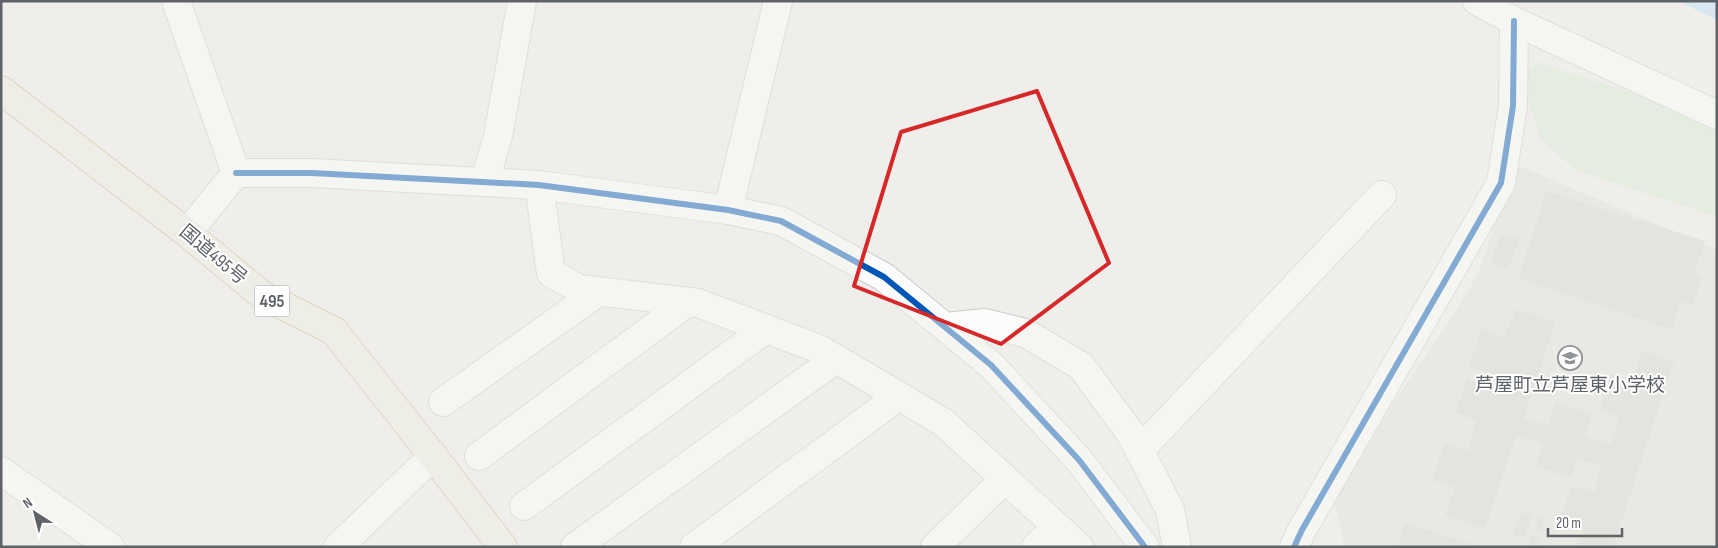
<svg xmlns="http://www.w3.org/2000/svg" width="1718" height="548" font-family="'Sofia Sans Condensed','Noto Sans JP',sans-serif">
  <rect width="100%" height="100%" fill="#efeeea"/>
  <!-- education -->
  <polygon fill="#e2e0da" points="1515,164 1717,250 1717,547 1345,547 1334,501 1393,404 1456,311 1478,274"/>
  <!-- green -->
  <polygon fill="#d8ebd6" points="1537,62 1633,93 1717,124 1717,217 1575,170 1541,139 1529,104 1525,76"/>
  <!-- water -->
  <polygon fill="#bfe0f9" points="1678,1 1717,1 1717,20"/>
  <!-- building -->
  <g fill="#d6d5d3">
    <polygon points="1546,191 1705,241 1694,272 1703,276 1692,306 1681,301 1672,330 1519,278"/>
    <polygon points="1501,234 1519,239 1508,269 1490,264"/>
    <polygon points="1516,309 1555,322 1524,418 1548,425 1556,402 1592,415 1585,435 1610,445 1619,417 1599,410 1612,373 1633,381 1642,351 1674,362 1613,547 1578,547 1583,531 1559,524 1572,486 1594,493 1601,466 1576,458 1570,478 1536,466 1543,444 1516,435 1485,528 1445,515 1455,488 1432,480 1445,442 1468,451 1477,421 1456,412 1467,379 1489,387 1492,373 1469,366 1482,329 1505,337"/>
    <polygon points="1522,512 1532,515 1524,538 1513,534"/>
    <polygon points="1539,517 1546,519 1542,532 1535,530"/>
    <polygon points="1405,523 1478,546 1478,547 1398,547"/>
    <polygon points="1532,535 1541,538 1538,547 1528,547"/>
  </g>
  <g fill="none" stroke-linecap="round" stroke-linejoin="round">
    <defs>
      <g id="minor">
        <polyline points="176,1 236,173"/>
        <polyline points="1477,1 1514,21 1717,115"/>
        <polyline points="236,173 312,173 539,185 728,210 781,221 884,277 991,365 1079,460 1145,547"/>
        <polyline points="485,181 498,136 522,1"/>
        <polyline points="539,185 551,273 579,289 698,303 819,349 943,422 1079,547"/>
        <polyline points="728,210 778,1"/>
        <polyline points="187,233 236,173"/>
        <polyline points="945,327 985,323 1025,333 1081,366 1131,434 1170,510 1177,547"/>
        <polyline points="443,402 598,292"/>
        <polyline points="1139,451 1382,195"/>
        <polyline points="479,456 688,302"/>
        <polyline points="1,471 110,547"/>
        <polyline points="524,506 766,329"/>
        <polyline points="338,547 433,456"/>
        <polyline points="575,547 836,359"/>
        <polyline points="694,547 899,396"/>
        <polyline points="935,547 1005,479"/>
        <polyline points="1036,547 1057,527"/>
        <polyline points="1294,547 1302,530 1501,183 1513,106 1514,21"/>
      </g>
      <polyline id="highway" points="1,90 187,233 262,295 334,331 433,456 503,547"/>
    </defs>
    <!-- minor casing -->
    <use href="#minor" stroke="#cbcccc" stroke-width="30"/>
    <!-- highway casing -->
    <use href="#highway" stroke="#c8b996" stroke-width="30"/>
    <!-- minor -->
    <use href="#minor" stroke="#fdfcfc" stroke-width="28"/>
    <!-- highway -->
    <use href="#highway" stroke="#f0ede3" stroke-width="28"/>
    <defs>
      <g id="cycleway">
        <polyline points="236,173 312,173 539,185 728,210 781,221 884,277 991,365 1079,460 1145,547"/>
        <polyline points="1294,547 1302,530 1501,183 1513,106 1514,21"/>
      </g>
    </defs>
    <!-- cycleway casing -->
    <use href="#cycleway" stroke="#fff" stroke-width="9"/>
    <!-- cycleway -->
    <use href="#cycleway" stroke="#0057b8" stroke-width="6"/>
  </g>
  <!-- marked area -->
  <path d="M0 0H1718V548H0ZM1037 91 1109 263 1001 344 854 286 901 132Z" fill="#efeeea" fill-opacity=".55" fill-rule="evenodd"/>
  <path fill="none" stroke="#d62828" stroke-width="4" stroke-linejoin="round" d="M1037 91 1109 263 1001 344 854 286 901 132Z"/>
  <!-- icons -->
  <defs>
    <symbol id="school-ring" viewBox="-11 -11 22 22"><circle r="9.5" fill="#fff" stroke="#919496" stroke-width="1.5"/><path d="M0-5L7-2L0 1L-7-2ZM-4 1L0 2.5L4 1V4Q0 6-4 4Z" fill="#919496"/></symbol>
  </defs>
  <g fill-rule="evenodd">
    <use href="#school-ring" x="1556" y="344" width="28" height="28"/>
  </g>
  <g text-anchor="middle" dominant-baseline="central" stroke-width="4" stroke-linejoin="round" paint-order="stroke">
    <!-- shield labels -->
    <rect fill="#fff" stroke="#8f9295" stroke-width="1" x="254.5" y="285.5" width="35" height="31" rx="4"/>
    <g font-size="18" font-weight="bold" fill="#5f6368">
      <text x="272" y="301">495</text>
    </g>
    <!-- street labels -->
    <g font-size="19" fill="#5f6368" stroke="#fff">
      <text transform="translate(213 255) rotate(40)">国道495号</text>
    </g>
    <!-- poi labels -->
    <g font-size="19" fill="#5f6368" stroke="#fff">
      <text x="1570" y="385">芦屋町立芦屋東小学校</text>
    </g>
  </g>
  <!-- border -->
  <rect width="1718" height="548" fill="none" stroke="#5f6368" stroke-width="5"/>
  <!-- north arrow -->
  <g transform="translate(35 513) rotate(324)" stroke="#ffffff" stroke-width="4" paint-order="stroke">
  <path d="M0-4L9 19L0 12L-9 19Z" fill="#5f6368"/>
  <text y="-8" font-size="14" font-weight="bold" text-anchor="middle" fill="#5f6368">N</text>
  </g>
  <!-- scale -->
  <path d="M1548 528v8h74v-8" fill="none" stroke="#5f6368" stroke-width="2.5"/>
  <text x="1556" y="528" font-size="15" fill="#5f6368" stroke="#ffffff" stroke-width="4" paint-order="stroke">20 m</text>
</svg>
